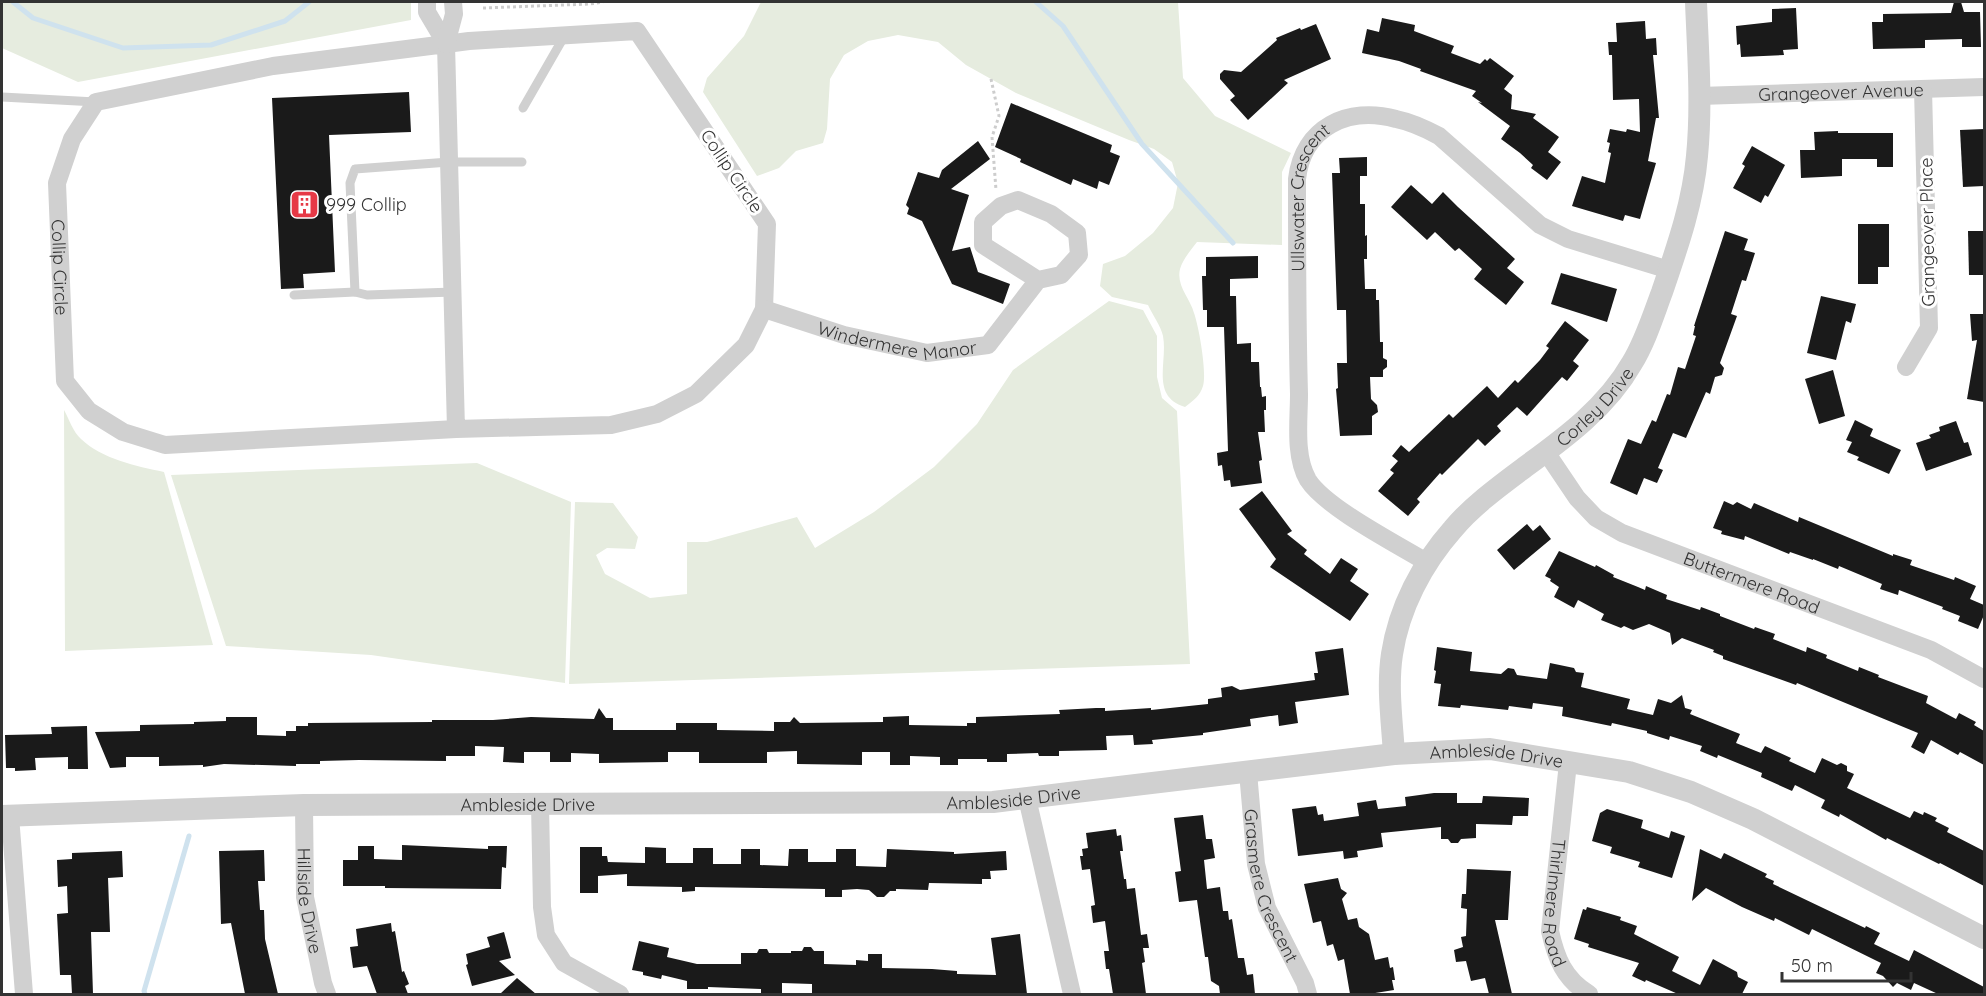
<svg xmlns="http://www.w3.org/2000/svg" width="1986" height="996" font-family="Quicksand,sans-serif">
  <rect width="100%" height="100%" fill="#fff"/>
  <!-- green -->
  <g fill="#e6ecdf">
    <polygon points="2,2 411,2 411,20 78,82 2,48"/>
    <path d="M761 2H1178L1183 78 1215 116 1291 153 1282 172V245L1197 242C1191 250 1183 259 1180 269 1176 286 1190 298 1194 313 1199 327 1207 373 1203 386 1200 396 1193 401 1185 407 1150 396 1168 362 1163 336 1161 326 1152 314 1148 305L1112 297 1100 286 1103 264 1125 256 1153 233 1173 208 1178 183 1172 162 1154 149 1129 140 1016 93 966 65 938 42 898 35 868 41 844 55 830 79 827 129 823 143 796 151 779 168 757 176 703 92 707 78 744 36Z"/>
    <polygon points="1109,301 1143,310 1157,336 1157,377 1162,398 1177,411 1190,664 569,684 575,502 613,503 638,537 635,549 607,548 596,555 605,574 650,598 687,594 687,542 707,542 797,517 815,548 874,512 934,467 977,424 1013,370"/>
    <path d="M64 410C69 419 73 432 81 439 102 459 136 466 164 472L213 645 65 651Z"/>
    <polygon points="477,463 571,502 565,683 371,655 226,646 171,475"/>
  </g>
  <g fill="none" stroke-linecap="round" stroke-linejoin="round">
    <!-- stream -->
    <g stroke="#cfe2ee" stroke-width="5">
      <polyline points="13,2 33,18 123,48 211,45 285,21 309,2"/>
      <polyline points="1036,2 1063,26 1142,144 1233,243"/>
      <polyline points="145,994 144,991 189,836"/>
    </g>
  </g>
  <!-- building -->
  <g fill="#1a1a1a">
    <polygon points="1954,2 1961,2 1964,12 1980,12 1981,47 1962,47 1962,39 1925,40 1925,48 1873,49 1872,22 1883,22 1883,14 1951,13"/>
    <polygon points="1796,8 1798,49 1783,50 1784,55 1741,57 1740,44 1737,45 1736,26 1772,22 1772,9"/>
    <polygon points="1382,18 1415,25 1414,31 1454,46 1451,53 1480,64 1485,59 1487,61 1490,58 1514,76 1504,89 1512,95 1511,109 1536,114 1533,118 1559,137 1548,152 1561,162 1547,180 1531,168 1533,165 1520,153 1501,139 1510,126 1478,102 1482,103 1472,96 1476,91 1420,71 1421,69 1399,61 1362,53 1367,29 1379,32"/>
    <polygon points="1645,21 1646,39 1656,38 1657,55 1653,55 1659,118 1656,118 1648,161 1656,163 1640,219 1625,215 1623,221 1572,206 1582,176 1605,183 1611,153 1608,152 1610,143 1607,142 1610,129 1626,132 1627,129 1640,132 1639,99 1613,100 1612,55 1609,55 1608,42 1617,42 1616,23"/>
    <polygon points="1316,24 1331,59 1284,80 1288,83 1248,120 1230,100 1235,96 1220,79 1220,74 1224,70 1241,72 1277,40 1276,38 1300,28 1301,30"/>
    <polygon points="409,92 411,132 329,135 335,272 303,274 304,288 281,289 272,98"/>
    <polygon points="1011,103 1112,145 1110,152 1120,156 1109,185 1099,181 1097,189 1073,179 1071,185 1020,162 1021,159 995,147"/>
    <polygon points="1984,129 1984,186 1963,187 1960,130"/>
    <polygon points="1838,131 1838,133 1893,133 1893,167 1877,167 1877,159 1842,159 1842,176 1801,178 1800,150 1815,150 1814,132"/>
    <polygon points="978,141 990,159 951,189 969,195 952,251 970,247 978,272 1010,284 1003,304 952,284 922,221 907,214 909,208 906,205 918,172 939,178 942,170"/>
    <polygon points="1752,146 1785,165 1768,197 1765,195 1761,203 1733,188 1745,166 1742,164"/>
    <polygon points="1367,157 1367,176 1360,176 1360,204 1365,204 1365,236 1367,235 1367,259 1364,259 1365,289 1376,289 1376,300 1379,300 1380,342 1383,342 1383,358 1387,360 1387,367 1383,370 1383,377 1370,377 1371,399 1377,405 1378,412 1372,416 1372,435 1340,436 1336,389 1338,388 1337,363 1347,363 1346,310 1337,310 1332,173 1340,173 1339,158"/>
    <polygon points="1411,185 1432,204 1443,192 1458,207 1515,259 1507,268 1524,282 1506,305 1474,279 1482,269 1459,248 1455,251 1435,232 1427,240 1391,207"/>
    <polygon points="1858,224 1889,224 1889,267 1878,267 1878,284 1858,284"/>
    <polygon points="1725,231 1748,239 1744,250 1755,253 1746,281 1742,280 1731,314 1737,316 1720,363 1724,368 1722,375 1715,377 1710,394 1706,392 1686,438 1673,433 1658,468 1663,470 1657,483 1644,478 1637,495 1610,483 1628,439 1641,444 1652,420 1656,422 1667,394 1670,395 1678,367 1685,369 1696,336 1693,335 1695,326 1694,326"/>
    <polygon points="1968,231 1984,231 1984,275 1969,275"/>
    <polygon points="1258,256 1258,278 1230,279 1230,296 1236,296 1237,344 1251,343 1251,362 1259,362 1260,387 1261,387 1262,397 1266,396 1266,410 1264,410 1265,432 1258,432 1262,460 1259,461 1262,483 1231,487 1230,480 1224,481 1222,465 1218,466 1217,453 1228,451 1224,327 1207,327 1207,310 1203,310 1202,276 1206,276 1206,257"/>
    <polygon points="1561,273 1617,289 1607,322 1551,304"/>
    <polygon points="1821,296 1856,304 1851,323 1846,321 1836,360 1807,353"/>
    <polygon points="1970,314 1984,314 1984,402 1967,399 1977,340 1972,341"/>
    <polygon points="1565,321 1589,340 1573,361 1579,366 1567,381 1562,377 1527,416 1517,407 1497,426 1501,431 1485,446 1478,439 1442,475 1440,473 1417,499 1420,502 1408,516 1378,491 1394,473 1390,470 1398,461 1392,456 1401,445 1409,452 1449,414 1453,418 1487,386 1498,398 1515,380 1518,383 1540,360 1549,348 1546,346"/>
    <polygon points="1833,370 1845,416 1819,424 1805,379"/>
    <polygon points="1855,420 1873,429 1870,436 1901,450 1889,474 1857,460 1859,457 1847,452 1852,442 1846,440"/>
    <polygon points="1956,421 1964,443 1968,442 1972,455 1926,471 1916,443 1931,438 1929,435 1940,431 1939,427"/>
    <polygon points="1262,491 1292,531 1287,534 1307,550 1304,554 1330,574 1341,558 1358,569 1350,581 1369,594 1350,621 1270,567 1276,559 1239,509"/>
    <polygon points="1724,501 1733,505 1737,502 1751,509 1754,503 1798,522 1799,517 1893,556 1893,554 1912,560 1910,565 1954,580 1955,577 1976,586 1970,599 1984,605 1984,615 1978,629 1958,621 1960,616 1942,609 1943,607 1899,590 1898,595 1880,589 1882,584 1839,566 1838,569 1813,559 1813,560 1790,552 1789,554 1745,536 1744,540 1721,534 1722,531 1713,528"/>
    <polygon points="1527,524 1533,531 1540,525 1551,539 1514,570 1497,550"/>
    <polygon points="1559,551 1595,567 1596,565 1614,575 1613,577 1638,587 1645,590 1646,586 1667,595 1666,599 1700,610 1701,607 1720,614 1720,616 1754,629 1755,627 1775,634 1773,639 1806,652 1807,647 1827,655 1826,658 1858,671 1859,667 1879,675 1878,677 1928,696 1926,703 1956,719 1959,713 1976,722 1974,725 1984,731 1984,765 1960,752 1958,755 1931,740 1924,754 1911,747 1918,733 1797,683 1796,685 1723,659 1723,656 1713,652 1714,650 1682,638 1672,645 1670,633 1649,624 1633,630 1624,626 1621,628 1601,620 1604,614 1578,600 1574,608 1554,597 1559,587 1550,581 1551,579 1545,576"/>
    <polygon points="1437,647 1472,652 1470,671 1501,674 1508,668 1514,669 1517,675 1547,679 1550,663 1574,668 1576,672 1584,673 1581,687 1630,699 1627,709 1653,715 1658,699 1671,703 1682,695 1685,708 1692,710 1690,714 1740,734 1736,743 1761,753 1765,746 1791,758 1789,761 1815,773 1822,758 1837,765 1841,763 1847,766 1847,771 1854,774 1847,788 1910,818 1914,811 1923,815 1924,812 1937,818 1935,821 1949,828 1947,832 1984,851 1984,886 1940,863 1939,864 1887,838 1886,840 1840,814 1839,817 1821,808 1825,800 1795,785 1792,791 1761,777 1762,773 1718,755 1717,758 1700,751 1702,746 1670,736 1669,740 1647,733 1647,731 1612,723 1611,726 1562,716 1563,707 1533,703 1532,709 1509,706 1508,710 1461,705 1460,708 1438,706 1441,684 1434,683 1436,671 1434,670"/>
    <polygon points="1343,648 1349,695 1295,702 1298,723 1279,726 1278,715 1250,719 1251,726 1203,733 1203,735 1152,740 1153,744 1134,745 1133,735 1106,736 1107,750 1059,751 1059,756 1039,756 1038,753 1007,754 1007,762 987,762 987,759 958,759 958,765 940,765 940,757 910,756 910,765 890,765 890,752 862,752 862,765 797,764 797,751 767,752 767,763 699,763 699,752 668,752 668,762 599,763 599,754 571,753 571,762 550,762 550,752 524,752 524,763 503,762 504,747 475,746 475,756 446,756 446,761 359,760 320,761 320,764 296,764 296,766 224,764 203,767 203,765 159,766 159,757 126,757 126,767 110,768 95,732 140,731 140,725 194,724 194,722 226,721 226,717 257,717 257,735 286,736 286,731 296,731 296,726 308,726 308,723 432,722 432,720 493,720 531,717 594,719 599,708 606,718 613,718 613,730 676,730 676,723 717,723 717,730 774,731 774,722 790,722 794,717 800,723 883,722 883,717 909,716 909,725 967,726 967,723 976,723 976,717 1060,714 1059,710 1096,708 1105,708 1105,711 1151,708 1151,710 1208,704 1208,699 1222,697 1221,688 1232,686 1240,690 1315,680 1314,673 1318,673 1315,652"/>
    <polygon points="87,726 88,769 68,769 68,757 35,758 36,770 15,771 15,768 6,768 5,735 52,734 51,727"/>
    <polygon points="1434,793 1457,793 1457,803 1482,803 1483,796 1529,798 1528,816 1513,816 1512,825 1476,824 1476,838 1461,839 1458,843 1451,843 1448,839 1441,839 1441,827 1381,833 1383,847 1357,851 1358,857 1344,859 1343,851 1298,856 1292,809 1316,806 1318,815 1323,814 1324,821 1359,816 1357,803 1376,800 1378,809 1406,806 1405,797"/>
    <polygon points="1607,809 1643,820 1641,828 1669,838 1671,831 1685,836 1672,878 1638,867 1640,862 1610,853 1612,847 1592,841 1600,813"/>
    <polygon points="1203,815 1206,839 1212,839 1215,858 1204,860 1207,889 1220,887 1223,911 1228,911 1229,920 1232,919 1238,958 1244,958 1247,975 1253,974 1255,994 1220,994 1219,986 1211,981 1208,957 1205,957 1197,900 1179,902 1175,872 1181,871 1174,818"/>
    <polygon points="1116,829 1117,836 1121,835 1123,851 1120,851 1124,879 1126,879 1127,889 1135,888 1141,935 1147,934 1149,948 1143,948 1145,962 1142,963 1146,994 1113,994 1109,969 1106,969 1104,951 1109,951 1105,921 1093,923 1091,906 1095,905 1090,869 1082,870 1080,856 1083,856 1082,849 1088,848 1086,833"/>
    <polygon points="402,845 488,849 488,846 507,846 506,868 502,867 501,889 385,888 385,886 343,886 343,860 358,860 358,846 374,846 374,859 402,860"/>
    <polygon points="580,847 602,847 602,856 607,856 608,862 645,863 645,847 666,848 666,863 693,863 693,848 713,848 713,864 741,864 741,849 760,849 760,865 788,866 789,849 808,849 808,862 836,862 836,849 856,849 856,866 886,867 887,849 954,852 954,854 1006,851 1007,870 990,871 991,879 982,879 982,884 929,883 928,890 896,889 896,891 890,891 884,897 877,897 869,890 857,889 842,890 842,897 825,897 825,889 695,887 695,891 682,892 682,887 627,886 627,874 598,876 598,893 580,893"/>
    <polygon points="1700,849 1721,859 1724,853 1767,874 1765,877 1774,881 1773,884 1865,928 1866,926 1880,933 1874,944 1909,961 1914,950 1984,987 1984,994 1938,994 1914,983 1911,990 1897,983 1893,987 1883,976 1876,973 1881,963 1812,929 1809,935 1775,918 1774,921 1742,907 1706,888 1692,901"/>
    <polygon points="264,850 265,881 258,881 260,910 264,910 265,939 278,994 245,994 231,923 221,924 219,851"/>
    <polygon points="122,851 123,877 108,878 110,932 91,932 93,994 72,994 71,975 60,975 57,914 68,913 67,886 58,887 57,860 72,859 72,853"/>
    <polygon points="1467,869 1511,871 1508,920 1495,920 1512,994 1489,994 1485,978 1471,981 1466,961 1456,962 1454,950 1463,947 1461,937 1466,936 1467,909 1461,908 1462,894 1466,894"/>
    <polygon points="1338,878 1341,889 1347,893 1342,899 1348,920 1357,918 1359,927 1369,934 1375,960 1388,957 1390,968 1393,967 1395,980 1392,980 1394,990 1369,994 1350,994 1344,959 1338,961 1333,944 1327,946 1321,921 1313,923 1304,884"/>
    <polygon points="1587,907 1621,917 1620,920 1637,926 1634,934 1679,957 1672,971 1700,985 1713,959 1737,972 1738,977 1748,982 1742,994 1678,994 1646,980 1645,982 1632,976 1639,963 1588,947 1589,944 1574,939 1583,909 1586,910"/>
    <polygon points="391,923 392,932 395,931 402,972 404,971 409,984 405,986 408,994 377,994 367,966 353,968 350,947 358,946 356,929"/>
    <polygon points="504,932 511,958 499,961 515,975 472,986 466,965 468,964 466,954 490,947 487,937"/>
    <polygon points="1020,934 1027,994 812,994 812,984 782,983 782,994 761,994 761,989 708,987 708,989 687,989 687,981 662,975 661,979 643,975 643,972 632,970 639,941 669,948 667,957 697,964 741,964 741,953 757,953 759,949 767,949 769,953 791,953 791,951 802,951 804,947 811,947 814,951 824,951 824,964 856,965 856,960 868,961 868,954 882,954 882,968 932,969 957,971 957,974 996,975 991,938"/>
    <polygon points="517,978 536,994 500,994"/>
  </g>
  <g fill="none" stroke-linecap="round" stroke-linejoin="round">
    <!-- path -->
    <g stroke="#cdcdcd" stroke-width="3" stroke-dasharray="3 3" stroke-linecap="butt">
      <polyline points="483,8 590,4 603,2"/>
      <polyline points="991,79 999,116 992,137 996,190"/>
    </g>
    <!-- service -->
    <g stroke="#d0d0d0" stroke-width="9">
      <polyline points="2,97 96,102"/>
      <polyline points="523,108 565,35"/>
      <polyline points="453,292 367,295 355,292 350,183 355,169 449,162 522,162"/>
      <polyline points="294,295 355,292"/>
    </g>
    <!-- minor -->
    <g stroke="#d0d0d0" stroke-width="18">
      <polyline points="427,2 427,12 446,44"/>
      <path id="s1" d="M446 44 273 66 96 102 72 139 57 183 65 381 89 411 123 432 165 445 456 429 611 425 657 414 696 394 746 345 764 309 767 224 637 31 469 41 446 44 456 429"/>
      <polyline points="446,44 454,14 453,2"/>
      <path id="s2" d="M1699 96 1984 87"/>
      <path id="s3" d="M764 309 844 335 927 353 988 345 1038 280 1061 275 1079 255 1077 233 1051 214 1018 200 1001 206 983 222V245L1038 280"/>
      <polyline points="1906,367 1929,328 1923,89"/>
      <path id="s4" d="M1546 452 1577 498 1596 518 1622 533 1931 650 1984 679"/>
      <path id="s5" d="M1428 563C1397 544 1326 508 1308 480 1294 456 1299 420 1299 394 1297 322 1297 250 1297 179 1303 127 1348 106 1396 119 1411 122 1426 129 1439 136L1540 225 1568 239 1669 270"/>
      <path id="s6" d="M1568 763 1550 931C1556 958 1564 979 1589 994"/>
      <path id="s7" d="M1248 772 1256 864 1267 908 1305 983 1308 994"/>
      <polyline points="1027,798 1072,994"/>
      <polyline points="540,804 542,907 546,935 564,963 620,994"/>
      <path id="s8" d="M304 805 305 897 323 983 327 994"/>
      <polyline points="10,816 24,994"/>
    </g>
    <!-- tertiary -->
    <g stroke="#d0d0d0" stroke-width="22">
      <path id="s9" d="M1394 754C1392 721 1387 687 1392 654 1399 608 1422 564 1453 529 1472 506 1501 485 1525 467 1565 438 1607 407 1632 363 1645 342 1653 316 1662 292 1677 248 1693 203 1697 156 1702 105 1698 53 1696 2"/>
      <path id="s10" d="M2 816 304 805 993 802 1394 754 1490 749 1629 772 1691 792 1753 819 1984 938"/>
    </g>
  </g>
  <!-- icons -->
  <defs>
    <symbol id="building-square" viewBox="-11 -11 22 22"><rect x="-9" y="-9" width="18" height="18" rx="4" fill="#e63946" stroke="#fff"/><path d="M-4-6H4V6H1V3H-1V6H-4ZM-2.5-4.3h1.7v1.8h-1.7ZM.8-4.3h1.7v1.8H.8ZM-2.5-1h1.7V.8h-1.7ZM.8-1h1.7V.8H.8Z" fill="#fff"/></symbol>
  </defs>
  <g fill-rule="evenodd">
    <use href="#building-square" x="288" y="188" width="33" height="33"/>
  </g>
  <g text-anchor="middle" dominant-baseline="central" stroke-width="6" stroke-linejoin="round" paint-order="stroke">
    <!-- street labels -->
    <g font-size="18" fill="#333" stroke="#fff">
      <text stroke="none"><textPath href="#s2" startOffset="142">Grangeover Avenue</textPath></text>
      <text transform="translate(732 171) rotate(56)">Collip Circle</text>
      <text stroke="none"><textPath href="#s5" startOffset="434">Ullswater Crescent</textPath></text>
      <text transform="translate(1927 232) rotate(-91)">Grangeover Place</text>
      <text stroke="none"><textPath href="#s1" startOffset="530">Collip Circle</textPath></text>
      <text stroke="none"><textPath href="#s3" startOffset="138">Windermere Manor</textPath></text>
      <text stroke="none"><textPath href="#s9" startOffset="429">Corley Drive</textPath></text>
      <text stroke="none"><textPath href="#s4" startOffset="252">Buttermere Road</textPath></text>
      <text stroke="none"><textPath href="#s10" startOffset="1498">Ambleside Drive</textPath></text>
      <text stroke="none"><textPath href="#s10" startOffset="1012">Ambleside Drive</textPath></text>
      <text stroke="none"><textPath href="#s10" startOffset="526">Ambleside Drive</textPath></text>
      <text stroke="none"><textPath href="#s7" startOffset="117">Grasmere Crescent</textPath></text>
      <text stroke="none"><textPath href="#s8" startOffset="96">Hillside Drive</textPath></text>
      <text stroke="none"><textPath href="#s6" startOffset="141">Thirlmere Road</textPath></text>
    </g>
    <!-- poi labels -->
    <g font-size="18" fill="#333" stroke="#fff" text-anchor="start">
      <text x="326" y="204">999 Collip</text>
    </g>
  </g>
  <!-- border -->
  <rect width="1986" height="996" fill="none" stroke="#333333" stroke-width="6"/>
  <!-- scale -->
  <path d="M1782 972v9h129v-9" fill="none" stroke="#333333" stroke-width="3"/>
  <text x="1791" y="972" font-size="18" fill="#333333" stroke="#ffffff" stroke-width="4.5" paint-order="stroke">50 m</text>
</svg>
